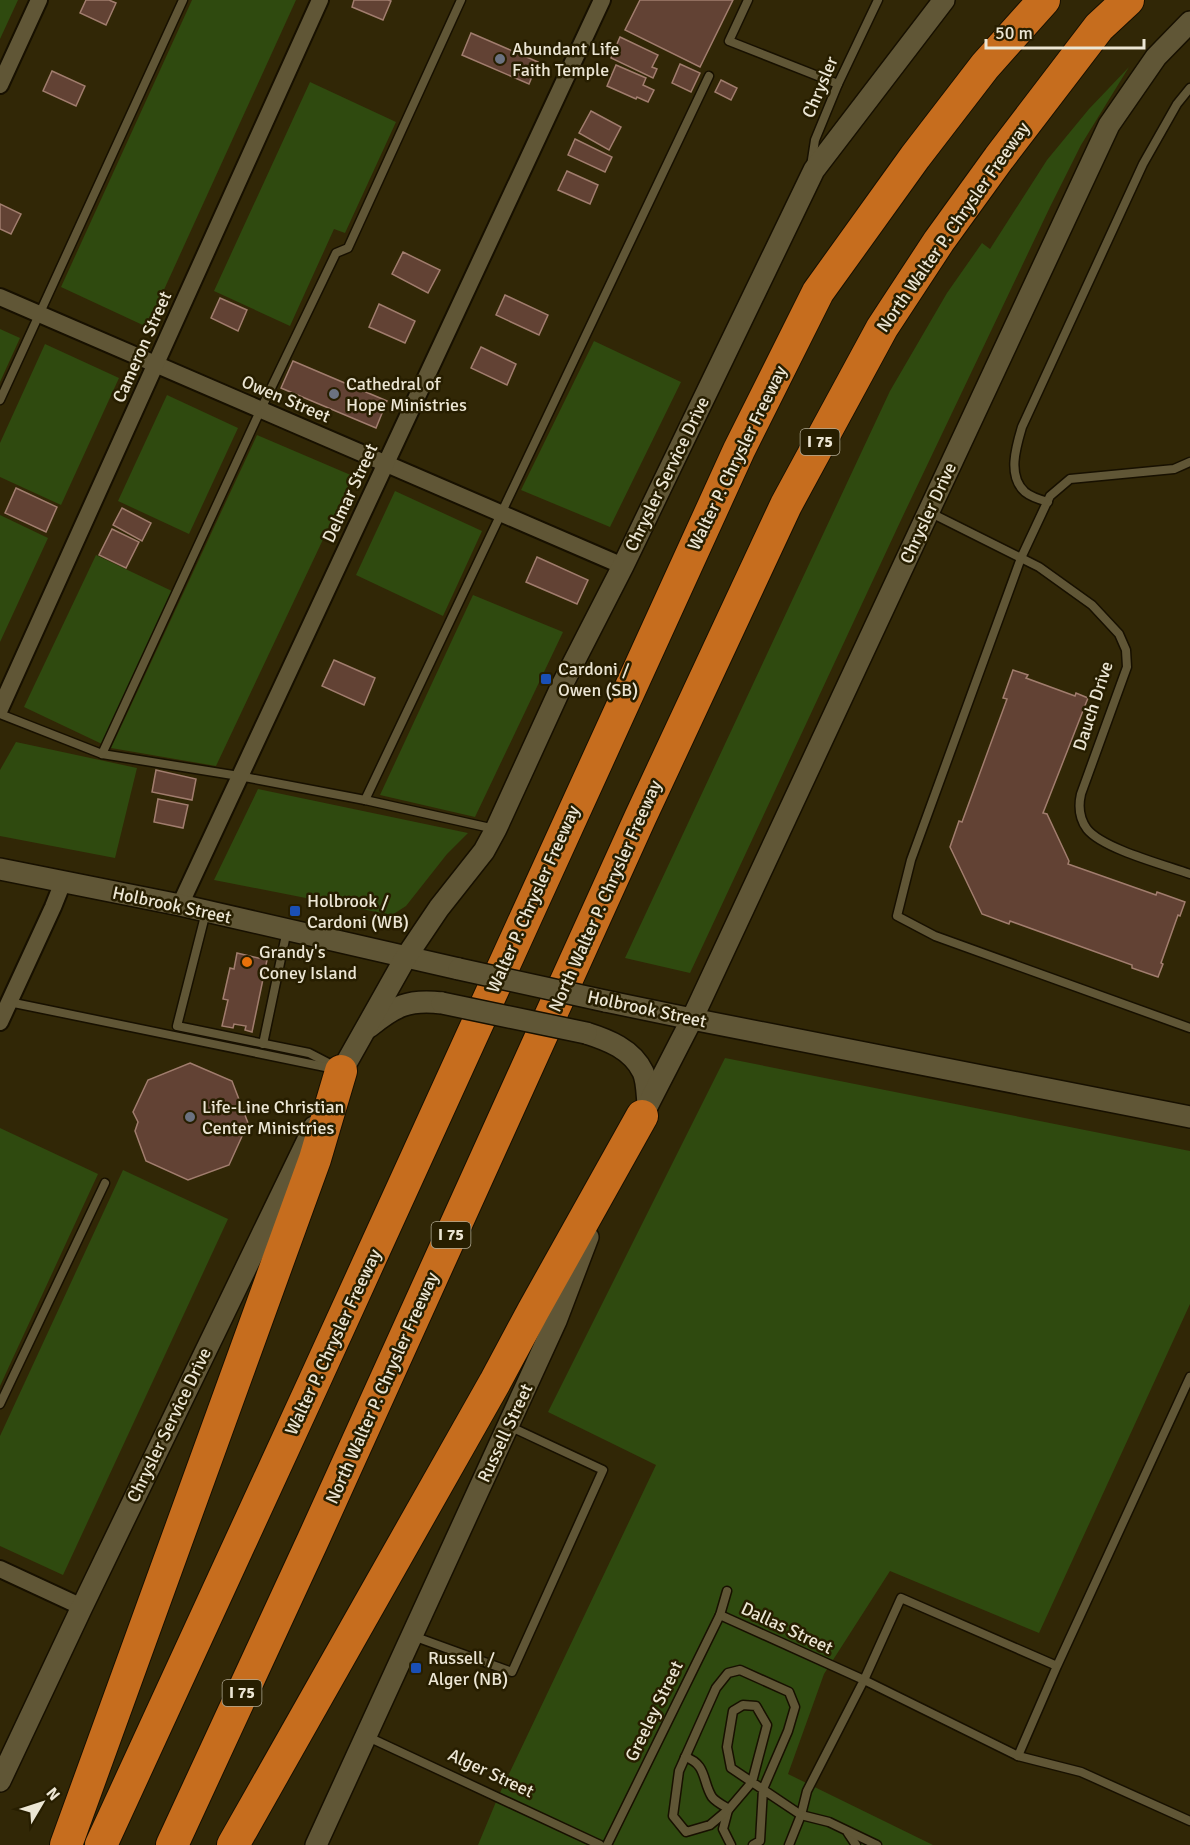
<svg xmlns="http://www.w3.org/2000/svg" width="1190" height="1845" font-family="Signika,sans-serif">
  <rect width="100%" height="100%" fill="#312706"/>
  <!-- green -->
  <g fill="#2f4a0f">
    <polygon points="0,0 18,0 0,39"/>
    <polygon points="192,0 296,0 147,327 61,287"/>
    <polygon points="1129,67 1081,145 1050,207 901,520 690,973 625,958 890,391 947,293 982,243 990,249 1047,160 1089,109"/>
    <polygon points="310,82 396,122 345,233 334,229 290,326 214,291"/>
    <polygon points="0,329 20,338 0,382"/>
    <polygon points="594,341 681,382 610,527 521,490"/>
    <polygon points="45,344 119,378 61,505 0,477 0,443"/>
    <polygon points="167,395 238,428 189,534 118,501"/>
    <polygon points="257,435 353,476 216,766 111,748"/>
    <polygon points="395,491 482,531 443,616 356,575"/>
    <polygon points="0,515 48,538 0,642"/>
    <polygon points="96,555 174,592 102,744 24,707"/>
    <polygon points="473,595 563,632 475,817 380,795"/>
    <polygon points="16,742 137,768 115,858 0,836 0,770"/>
    <polygon points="258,789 468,833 447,854 406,906 392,915 214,880"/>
    <polygon points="725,1058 1190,1151 1190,1304 1039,1633 890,1571 824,1674 788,1774 933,1845 478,1845 498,1797 656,1465 548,1412"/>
    <polygon points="0,1128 98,1174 0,1386"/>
    <polygon points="123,1170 228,1219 63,1575 0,1546 0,1436"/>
  </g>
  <!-- building -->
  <g fill="#624234" stroke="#a17d6e" stroke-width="1.5">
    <polygon points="86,0 109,0 116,3 106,25 80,13"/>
    <polygon points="354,0 388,0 391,1 383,20 352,7"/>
    <polygon points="640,0 733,0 700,67 625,30"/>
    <polygon points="471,33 538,62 529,84 462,55"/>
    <polygon points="620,37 658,55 652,67 657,69 653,78 611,58"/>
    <polygon points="680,64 700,73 691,92 672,83"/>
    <polygon points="616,65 646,78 643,85 654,90 648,102 637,97 636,99 607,86"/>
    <polygon points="52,71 85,86 76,106 43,91"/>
    <polygon points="721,80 737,88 731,100 715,92"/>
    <polygon points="591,111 621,127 609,150 579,133"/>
    <polygon points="575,139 612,157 605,172 568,155"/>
    <polygon points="567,171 598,185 590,204 558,190"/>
    <polygon points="0,204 21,214 11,234 0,229"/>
    <polygon points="403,252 440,270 428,293 392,274"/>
    <polygon points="505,295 548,315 539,335 496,315"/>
    <polygon points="220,298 247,310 238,331 211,318"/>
    <polygon points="379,304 415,321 405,343 369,327"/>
    <polygon points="481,347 516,364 507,385 471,368"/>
    <polygon points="293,361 387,401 376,428 281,388"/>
    <polygon points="16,488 57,507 46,532 5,513"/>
    <polygon points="122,508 151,523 142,541 113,525"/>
    <polygon points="112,529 139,542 126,568 99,555"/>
    <polygon points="537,557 588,580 577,604 526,582"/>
    <polygon points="334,660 375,678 364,705 322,686"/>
    <polygon points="1013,670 1028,675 1026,678 1075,696 1076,693 1088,698 1043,813 1047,814 1069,861 1068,864 1156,895 1157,892 1185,902 1180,916 1178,915 1161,963 1163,964 1158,977 1132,968 1132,965 1010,921 1009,924 982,914 950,847 959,821 962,822 1007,699 1003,698"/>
    <polygon points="156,770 196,779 192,800 152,792"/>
    <polygon points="158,799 188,805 183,828 154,822"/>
    <polygon points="237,953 267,960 252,1032 245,1030 246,1026 234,1024 233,1028 222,1026 228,1000 223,999 230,968 234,969"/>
    <polygon points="190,1063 232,1081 248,1123 229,1165 188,1180 146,1161 135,1131 138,1122 133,1112 148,1080"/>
  </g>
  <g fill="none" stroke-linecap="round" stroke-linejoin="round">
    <defs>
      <g id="service">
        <polyline points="748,0 729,41 838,84"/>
        <polyline points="811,166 815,140 838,84 878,0"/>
        <polyline points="0,400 183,0"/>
        <polyline points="1190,462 1174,469 1070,479 1050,496 1021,558 911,860 897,916 935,936 1190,1028"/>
        <path d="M1048 502C1041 500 1031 497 1025 492 1007 476 1016 447 1022 427L1143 164 1177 104 1190 88"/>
        <path d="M929 512 1039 567 1092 605 1119 634 1126 650 1127 667 1081 794C1078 807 1079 818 1087 829 1103 849 1165 865 1190 874"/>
        <polyline points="0,714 102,754 239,776 365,800 495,829"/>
        <polyline points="102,754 261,409 336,253 348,248 461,0"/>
        <polyline points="365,800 709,76"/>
        <polyline points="206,912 177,1026 309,1053 336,1067"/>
        <polyline points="9,1002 335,1069"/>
        <polyline points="263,1044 287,930"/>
        <polyline points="0,1404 105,1183"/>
        <polyline points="720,1615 864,1680 807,1791 801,1815 789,1845"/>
        <polyline points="413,1636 512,1672 603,1470 509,1426"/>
        <polyline points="1057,1666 901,1598 864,1680 1018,1756 1057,1666 1190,1377"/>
        <polyline points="366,1736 600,1845"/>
        <polyline points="1018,1756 1081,1772 1190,1821"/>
        <path d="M685 1757C707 1764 702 1781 712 1797 716 1802 724 1806 729 1809"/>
        <polyline points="728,1810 723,1829 731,1845"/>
        <polyline points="848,1833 856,1845"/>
        <polyline points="607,1845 720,1615 727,1591"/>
        <polyline points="753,1845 760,1841 763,1789 788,1731 795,1707 789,1692 740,1670 728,1673 716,1688 679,1771 673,1816 686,1832 710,1825 729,1809 752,1782 767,1725 756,1706 743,1705 733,1711 727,1747 731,1768 801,1815 829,1822 877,1845"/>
      </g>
      <g id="minor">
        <polyline points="0,85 39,0"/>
        <polyline points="0,297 623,566"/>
        <polyline points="0,709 320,0"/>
        <polyline points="180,905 602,0"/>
        <polyline points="0,1022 53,907 63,882"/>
        <polyline points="0,1569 82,1607"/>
      </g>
      <g id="tertiary">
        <polyline points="0,869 180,905 459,969"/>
        <polyline points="605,1001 692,1019 1190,1117"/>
        <path d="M369 1027C395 1006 408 999 442 1003"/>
        <path d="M586 1033C608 1040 632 1049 643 1072 647 1080 647 1095 648 1104"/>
        <polyline points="335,1083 406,957 439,908 484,851 496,829 561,687 623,566 814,170 944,0"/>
        <polyline points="637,1126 692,1019 1109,125 1156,57 1190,22"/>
        <polyline points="0,1781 82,1607 314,1127"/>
        <polyline points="316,1845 556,1321 588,1237"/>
      </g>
      <g id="motorway">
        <polyline points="66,1845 315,1159 341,1071"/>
        <polyline points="101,1845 314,1382 739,450 818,292 915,157 985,66 1044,0"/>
        <polyline points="172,1845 313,1540 640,818 786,505 882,328 939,241 999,158 1099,27 1128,0"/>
        <polyline points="233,1845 495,1382 533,1311 642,1116"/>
      </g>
    </defs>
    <!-- service casing -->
    <use href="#service" stroke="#171000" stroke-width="11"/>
    <!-- minor casing -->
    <use href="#minor" stroke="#171000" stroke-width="20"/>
    <!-- tertiary casing -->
    <use href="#tertiary" stroke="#171000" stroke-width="24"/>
    <!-- motorway casing -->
    <use href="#motorway" stroke="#171000" stroke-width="34"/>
    <!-- service -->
    <use href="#service" stroke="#605636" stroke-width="8"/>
    <!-- minor -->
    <use href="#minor" stroke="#605636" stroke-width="16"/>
    <!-- tertiary -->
    <use href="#tertiary" stroke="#605636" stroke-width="21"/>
    <!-- motorway -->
    <use href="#motorway" stroke="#c66d1e" stroke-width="32"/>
    <defs>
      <g id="tertiary-bridge">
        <polyline points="459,969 605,1001"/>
        <polyline points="442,1003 586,1033"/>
      </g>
    </defs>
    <!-- tertiary-bridge casing -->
    <use href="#tertiary-bridge" stroke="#171000" stroke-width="24" stroke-linecap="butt"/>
    <!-- tertiary-bridge -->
    <use href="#tertiary-bridge" stroke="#605636" stroke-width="21"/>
  </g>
  <!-- markers -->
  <g fill="#6b7280" stroke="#271e00" stroke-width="2">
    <circle cx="500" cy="59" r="6"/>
    <circle cx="334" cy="394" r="6"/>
    <circle cx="190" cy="1117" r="6"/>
  </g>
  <g fill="#1a4fb4" stroke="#271e00" stroke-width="2">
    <rect x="540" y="673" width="12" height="12" rx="3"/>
    <rect x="289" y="905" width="12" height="12" rx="3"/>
    <rect x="410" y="1662" width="12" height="12" rx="3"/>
  </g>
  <circle fill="#e8710a" stroke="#271e00" stroke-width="2" cx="247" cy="962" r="6"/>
  <g text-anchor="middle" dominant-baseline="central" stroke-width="5" stroke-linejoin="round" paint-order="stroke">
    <!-- shield labels -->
    <g fill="#271e00" stroke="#b1aa94" stroke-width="1.5">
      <rect x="800.5" y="429" width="39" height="26" rx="4.5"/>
      <rect x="431.5" y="1222" width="39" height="26" rx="4.5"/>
      <rect x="222.5" y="1680" width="39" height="26" rx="4.5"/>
    </g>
    <g font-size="16" font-weight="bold" fill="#ece6d4">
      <text x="820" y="442">I 75</text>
      <text x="451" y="1235">I 75</text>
      <text x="242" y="1693">I 75</text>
    </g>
    <!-- poi labels -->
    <g font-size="18" fill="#ece6d4" stroke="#271e00" text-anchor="start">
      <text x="512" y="49">Abundant Life<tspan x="512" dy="21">Faith Temple</tspan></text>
      <text x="346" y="384">Cathedral of<tspan x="346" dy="21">Hope Ministries</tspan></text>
      <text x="558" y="669">Cardoni /<tspan x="558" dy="21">Owen (SB)</tspan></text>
      <text x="307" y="901">Holbrook /<tspan x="307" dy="21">Cardoni (WB)</tspan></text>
      <text x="259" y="952">Grandy's<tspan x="259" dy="21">Coney Island</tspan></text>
      <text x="202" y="1107">Life-Line Christian<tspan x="202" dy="21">Center Ministries</tspan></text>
      <text x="428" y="1658">Russell /<tspan x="428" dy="21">Alger (NB)</tspan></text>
    </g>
    <!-- street labels -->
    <g font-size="18" fill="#ece6d4" stroke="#271e00">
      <text transform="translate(820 87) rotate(-67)">Chrysler</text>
      <text transform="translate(953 227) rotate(-55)">North Walter P. Chrysler Freeway</text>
      <text transform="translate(142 347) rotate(-66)">Cameron Street</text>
      <text transform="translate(286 399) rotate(23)">Owen Street</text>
      <text transform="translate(737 458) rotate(-64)">Walter P. Chrysler Freeway</text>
      <text transform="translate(667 474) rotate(-64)">Chrysler Service Drive</text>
      <text transform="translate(350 493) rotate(-65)">Delmar Street</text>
      <text transform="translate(928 513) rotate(-65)">Chrysler Drive</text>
      <text transform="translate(1093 706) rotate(-72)">Dauch Drive</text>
      <text transform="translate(605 896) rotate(-66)">North Walter P. Chrysler Freeway</text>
      <text transform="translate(533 899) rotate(-66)">Walter P. Chrysler Freeway</text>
      <text transform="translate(172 905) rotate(12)">Holbrook Street</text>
      <text transform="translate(647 1009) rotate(12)">Holbrook Street</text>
      <text transform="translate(333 1342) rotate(-65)">Walter P. Chrysler Freeway</text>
      <text transform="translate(382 1388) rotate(-66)">North Walter P. Chrysler Freeway</text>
      <text transform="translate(169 1425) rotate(-64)">Chrysler Service Drive</text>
      <text transform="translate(505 1433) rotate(-65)">Russell Street</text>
      <text transform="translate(787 1628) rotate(25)">Dallas Street</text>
      <text transform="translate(654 1711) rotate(-64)">Greeley Street</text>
      <text transform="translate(491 1773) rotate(25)">Alger Street</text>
    </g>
  </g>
  <!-- north arrow -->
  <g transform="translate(42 1803) rotate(51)" stroke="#271e00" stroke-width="4.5" paint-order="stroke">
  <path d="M0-4.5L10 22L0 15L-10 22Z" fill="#ece6d4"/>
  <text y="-9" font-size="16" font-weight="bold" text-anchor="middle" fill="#ece6d4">N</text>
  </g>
  <!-- scale -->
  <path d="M986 39v9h158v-9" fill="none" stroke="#ece6d4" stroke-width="3"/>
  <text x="995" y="39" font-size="18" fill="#ece6d4" stroke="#271e00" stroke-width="4.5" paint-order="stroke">50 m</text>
</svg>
